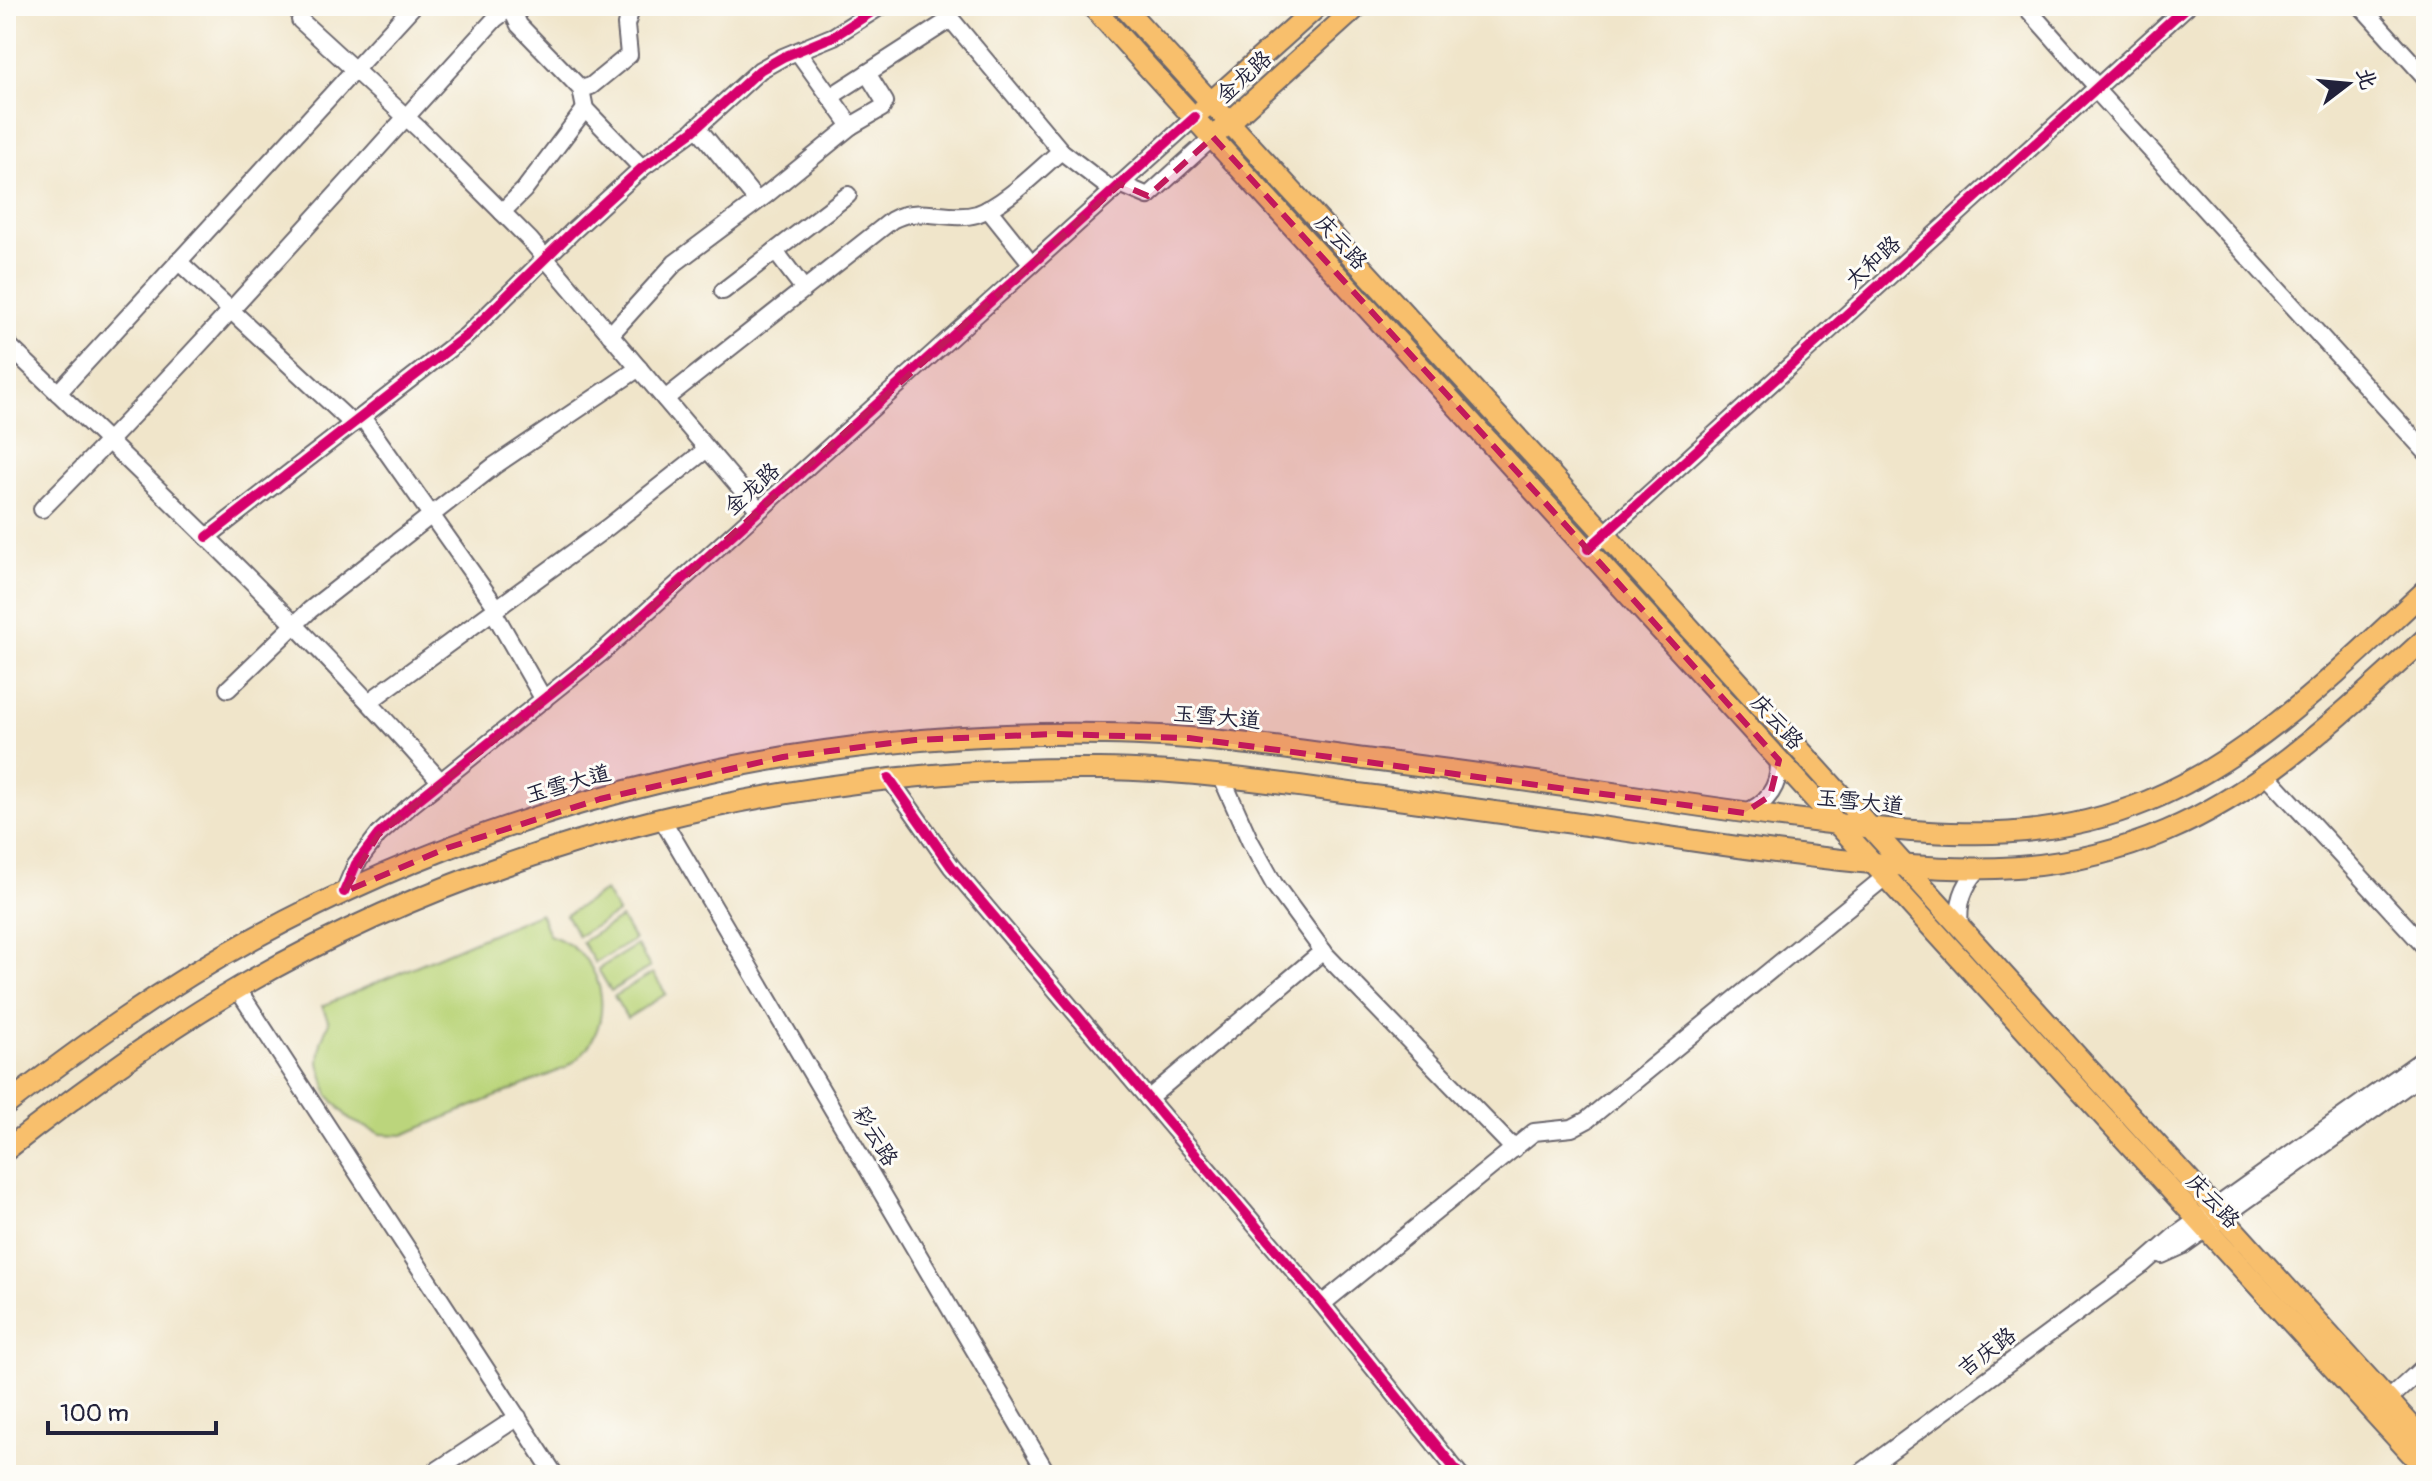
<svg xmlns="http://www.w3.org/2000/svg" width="2432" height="1481" font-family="Pangolin,'LXGW WenKai TC',sans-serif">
  <rect width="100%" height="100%" fill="#fdfcf7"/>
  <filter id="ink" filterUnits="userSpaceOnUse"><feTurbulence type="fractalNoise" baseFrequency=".0125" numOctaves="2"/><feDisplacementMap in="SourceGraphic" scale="16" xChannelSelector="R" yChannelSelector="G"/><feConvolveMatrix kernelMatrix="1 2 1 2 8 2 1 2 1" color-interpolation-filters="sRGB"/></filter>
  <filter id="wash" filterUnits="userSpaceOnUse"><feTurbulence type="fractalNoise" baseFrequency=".006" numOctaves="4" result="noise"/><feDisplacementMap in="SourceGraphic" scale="32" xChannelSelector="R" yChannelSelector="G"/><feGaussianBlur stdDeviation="1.8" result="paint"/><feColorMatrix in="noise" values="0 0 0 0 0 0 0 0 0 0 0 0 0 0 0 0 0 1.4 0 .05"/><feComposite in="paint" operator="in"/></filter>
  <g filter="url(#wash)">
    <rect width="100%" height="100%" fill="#f0e5ca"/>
    <!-- green -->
    <g fill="#bbd57b" stroke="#6e7c5b" stroke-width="2">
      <polygon points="605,891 618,913 578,936 566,915"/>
      <path d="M540 913 549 935C611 955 620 1034 565 1068L403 1135 381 1134 350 1120 328 1095 319 1063 321 1042 329 1022 322 1006Z"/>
      <polygon points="621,918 634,940 595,963 582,942"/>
      <polygon points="637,945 650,967 611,991 598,969"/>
      <polygon points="653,973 666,994 627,1018 614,996"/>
    </g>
  </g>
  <g filter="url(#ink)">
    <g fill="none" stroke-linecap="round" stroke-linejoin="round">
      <defs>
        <g id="minor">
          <polyline points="510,6 519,25 581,89 585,109 642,168"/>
          <polyline points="940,6 1061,151 1113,191"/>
          <polyline points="2025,6 2097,87"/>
          <polyline points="2361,6 2426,78"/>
          <polyline points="300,20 419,129 530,240 759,510"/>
          <polyline points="581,89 591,86 629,55 626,25 632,6"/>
          <polyline points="2095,89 2426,452"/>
          <polyline points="830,97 951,19"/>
          <polyline points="851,126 882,108 885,102 867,73"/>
          <polyline points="697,127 757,201"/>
          <polyline points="1120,184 1148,196 1213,137"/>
          <polyline points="988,209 1032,264"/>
          <polyline points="502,212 524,190 585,109"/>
          <polyline points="775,251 804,289"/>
          <polyline points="178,261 353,424"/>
          <polyline points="723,291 848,195"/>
          <polyline points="610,335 675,263 766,195 851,126 798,52"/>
          <path d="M6 343C155 486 305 627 441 782"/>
          <polyline points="58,393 413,6"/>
          <path d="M665 399 892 220C917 205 949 222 977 214 1005 205 1038 170 1061 151"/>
          <polyline points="362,417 497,608"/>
          <path d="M42 509C199 351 345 183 495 19L511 7"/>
          <polyline points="207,537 467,335 573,231 642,168 693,131 760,70 783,57 834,36 881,6"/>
          <polyline points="1596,542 2187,6"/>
          <polyline points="493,611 544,700"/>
          <polyline points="228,689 310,610 494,466 639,368"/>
          <polyline points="370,701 608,527 707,449"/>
          <polyline points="2267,775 2426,948"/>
          <polyline points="1221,776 1250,841 1274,884 1326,955 1514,1149"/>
          <polyline points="889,778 951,866 1322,1304 1460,1475"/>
          <path d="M1744 813C1768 804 1780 785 1779 760"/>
          <polyline points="662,819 1048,1475"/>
          <polyline points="344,892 356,864 378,835 410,806 600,654 1195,117"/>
          <path d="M1960 926C1957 904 1963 886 1978 870"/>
          <polyline points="237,988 555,1475"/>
          <polyline points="1148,1099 1323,951"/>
          <polyline points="2162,1255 2182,1246 2426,1072"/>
          <polyline points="1322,1304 1534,1132 1572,1128 1587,1120 1885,877"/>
          <polyline points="2388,1400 2426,1365"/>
          <polyline points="430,1475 518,1417"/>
          <polyline points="1858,1475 2143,1264 2175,1236 2426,1057"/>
        </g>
        <g id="major">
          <polyline points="1092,6 2426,1470"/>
          <polyline points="1123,6 1555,479 2426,1442"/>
          <polyline points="1202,110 1318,6"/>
          <polyline points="1222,129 1358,6"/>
          <path d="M6 1105C85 1044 166 986 254 938 513 796 810 729 1105 734 1192 735 1277 747 1364 759 1458 771 1553 784 1647 798 1720 809 1793 820 1866 827 1966 837 2053 840 2148 801 2256 756 2341 668 2426 590"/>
          <path d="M6 1150C81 1091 158 1035 240 987 500 836 801 766 1100 769 1187 770 1272 782 1358 794 1453 806 1547 819 1642 833 1715 844 1787 855 1861 862 1971 872 2062 876 2167 831 2268 788 2346 710 2426 638"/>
        </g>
      </defs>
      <!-- minor casing -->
      <use href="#minor" stroke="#6a666d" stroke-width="20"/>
      <!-- major casing -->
      <use href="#major" stroke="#6a666d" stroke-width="24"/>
      <!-- minor -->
      <use href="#minor" stroke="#fff" stroke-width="16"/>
      <!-- major -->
      <use href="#major" stroke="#f8bf6c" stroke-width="20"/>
      <defs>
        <g id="cycleway">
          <polyline points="207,537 467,335 573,231 642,168 693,131 760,70 783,57 834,36 881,6"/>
          <polyline points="1588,549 2187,6"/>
          <polyline points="889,778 951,866 1322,1304 1460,1475"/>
          <polyline points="344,892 356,864 378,835 410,806 600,654 1195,117"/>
        </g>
      </defs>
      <!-- cycleway casing -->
      <use href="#cycleway" stroke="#fdfcf7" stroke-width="15"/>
      <!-- cycleway -->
      <use href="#cycleway" stroke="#d6006c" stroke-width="10"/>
    </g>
  </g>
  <!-- marked area -->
  <path fill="#c2185b" fill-opacity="0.2" stroke="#c2185b" stroke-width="6" stroke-dasharray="16 10" stroke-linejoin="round" d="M1213 137 1779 760 1770 796 1744 813 1189 738 1054 734 915 740 783 757 600 799 447 848 344 892 378 835 600 654 1120 184 1148 196Z"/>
  <g text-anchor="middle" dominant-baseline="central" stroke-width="6" stroke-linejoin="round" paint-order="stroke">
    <!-- street labels -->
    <g font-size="22" fill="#22223b" stroke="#fdfcf7">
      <text transform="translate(1244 77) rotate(-42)">金龙路</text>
      <text transform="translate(1341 242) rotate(48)">庆云路</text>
      <text transform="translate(1873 262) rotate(-42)">太和路</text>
      <text transform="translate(752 489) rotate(-42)">金龙路</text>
      <text transform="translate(1217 717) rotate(5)">玉雪大道</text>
      <text transform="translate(1777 722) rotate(48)">庆云路</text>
      <text transform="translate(568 784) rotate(-16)">玉雪大道</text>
      <text transform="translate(1860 802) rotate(6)">玉雪大道</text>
      <text transform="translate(875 1136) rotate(59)">彩云路</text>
      <text transform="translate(2213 1201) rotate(47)">庆云路</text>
      <text transform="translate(1987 1352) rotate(-37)">吉庆路</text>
    </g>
  </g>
  <!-- margin -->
  <rect width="2432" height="1481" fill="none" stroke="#fdfcf7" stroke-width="32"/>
  <!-- north arrow -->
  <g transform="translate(2348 84) rotate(74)" stroke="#fdfcf7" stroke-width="6" paint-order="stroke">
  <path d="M0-6L14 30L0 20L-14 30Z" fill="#22223b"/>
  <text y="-12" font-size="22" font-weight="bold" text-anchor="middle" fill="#22223b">北</text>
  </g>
  <!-- scale -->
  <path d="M48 1421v12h168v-12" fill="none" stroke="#22223b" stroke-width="4"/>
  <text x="60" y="1421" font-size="24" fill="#22223b" stroke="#fdfcf7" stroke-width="6" paint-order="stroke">100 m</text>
</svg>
